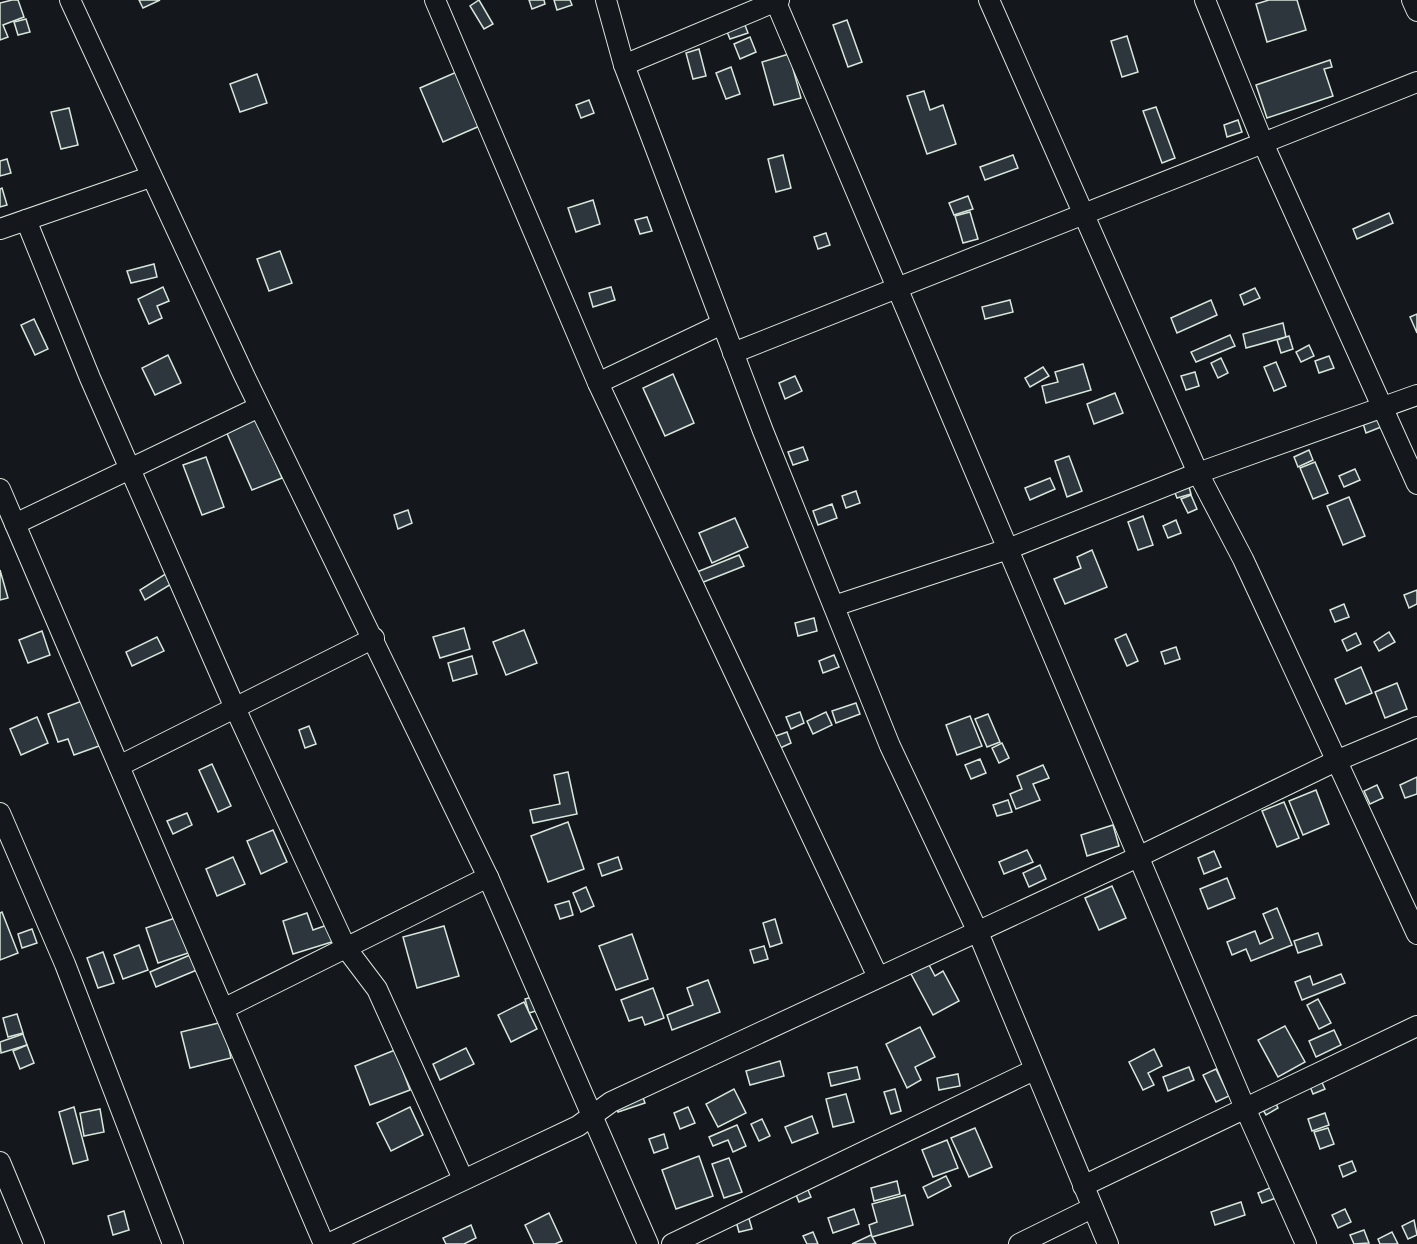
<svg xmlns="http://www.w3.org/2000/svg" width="1417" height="1244" font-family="'Source Sans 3',sans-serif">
  <rect width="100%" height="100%" fill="#14181c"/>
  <!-- building -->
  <g fill="#2c363c" stroke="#d8e6dc" stroke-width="1.5">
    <polygon points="12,0 18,0 24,17 3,25 8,37 0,40 0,3"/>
    <polygon points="139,0 160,0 143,8"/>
    <polygon points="479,0 493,24 484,29 470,6"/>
    <polygon points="529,0 544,0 545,4 532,9"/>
    <polygon points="554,0 570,0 572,5 557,10"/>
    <polygon points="1269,0 1297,0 1306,30 1267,42 1256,4"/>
    <polygon points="26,19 30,32 18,35 14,22"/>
    <polygon points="743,20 748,33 730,39 725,27"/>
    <polygon points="847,20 862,62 848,67 833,25"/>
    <polygon points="1127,36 1138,72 1122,77 1111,41"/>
    <polygon points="750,37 756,52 740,59 734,44"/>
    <polygon points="699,49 706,76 693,79 686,53"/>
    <polygon points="789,54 801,98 774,105 762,62"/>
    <polygon points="1330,60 1332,67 1324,69 1333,96 1267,118 1256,85"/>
    <polygon points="731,67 740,94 726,99 716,73"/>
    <polygon points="459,71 482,125 443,142 420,88"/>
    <polygon points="257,74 267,103 240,112 230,84"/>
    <polygon points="924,91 930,110 943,105 956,144 927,154 907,96"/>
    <polygon points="589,100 594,113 581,118 576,105"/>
    <polygon points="1156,107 1175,158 1162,163 1143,111"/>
    <polygon points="69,108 78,145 61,149 51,112"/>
    <polygon points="1238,120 1242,132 1227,137 1224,125"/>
    <polygon points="783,155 791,188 776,192 768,159"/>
    <polygon points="1013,155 1018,168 985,180 980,167"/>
    <polygon points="7,159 11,173 0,176 0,161"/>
    <polygon points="2,188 7,205 0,207 0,189"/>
    <polygon points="968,196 973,209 954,215 949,203"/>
    <polygon points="593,200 600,224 576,232 568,208"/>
    <polygon points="970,212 978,239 963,243 955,216"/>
    <polygon points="1389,213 1393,223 1357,239 1353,229"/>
    <polygon points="647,217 652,231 640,234 635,220"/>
    <polygon points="826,233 830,245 818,249 814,237"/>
    <polygon points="280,251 292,283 269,291 257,259"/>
    <polygon points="154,264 157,277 131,283 127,271"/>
    <polygon points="163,287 169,301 157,306 162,318 149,324 138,299"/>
    <polygon points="611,287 615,300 593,307 589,293"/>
    <polygon points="1255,288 1260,298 1244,305 1240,295"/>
    <polygon points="1010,300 1013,312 985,319 982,307"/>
    <polygon points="1211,300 1217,315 1177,333 1171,318"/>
    <polygon points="1417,314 1417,333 1410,317"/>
    <polygon points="34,319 48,349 35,355 21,325"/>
    <polygon points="1283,323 1286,337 1246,348 1243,334"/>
    <polygon points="1230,335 1235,346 1196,362 1191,352"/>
    <polygon points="1289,336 1293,349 1281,353 1277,340"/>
    <polygon points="1309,345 1314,356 1301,362 1296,352"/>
    <polygon points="168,355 181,383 155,395 142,368"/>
    <polygon points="1329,356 1334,368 1319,373 1315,361"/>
    <polygon points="1221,358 1228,373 1218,378 1211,363"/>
    <polygon points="1276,362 1286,386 1274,391 1264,367"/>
    <polygon points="1083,364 1091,390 1046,403 1042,386 1058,382 1055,372"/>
    <polygon points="1043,367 1049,376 1030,387 1025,378"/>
    <polygon points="1195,372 1199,386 1186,390 1181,376"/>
    <polygon points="673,374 694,423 665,436 643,388"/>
    <polygon points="795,376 802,391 785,399 779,383"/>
    <polygon points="1115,393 1123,413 1094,424 1087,404"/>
    <polygon points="1376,412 1381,427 1366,433 1361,417"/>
    <polygon points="256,416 282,478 252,490 225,429"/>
    <polygon points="803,447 808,460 793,465 788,452"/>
    <polygon points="1309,450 1313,460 1298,467 1294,457"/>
    <polygon points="1069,456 1082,491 1067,497 1055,461"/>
    <polygon points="206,457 224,507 202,515 183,465"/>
    <polygon points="1315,462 1328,493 1313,499 1300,468"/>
    <polygon points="1355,469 1360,480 1344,487 1339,476"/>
    <polygon points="1050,478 1055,489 1030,500 1025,488"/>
    <polygon points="1187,480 1191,494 1177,498 1172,485"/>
    <polygon points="856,491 860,503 846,508 842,496"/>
    <polygon points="1191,495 1197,509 1188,513 1181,499"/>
    <polygon points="1349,497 1365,536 1343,545 1327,506"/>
    <polygon points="832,504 837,518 818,525 813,511"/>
    <polygon points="408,510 412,523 398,529 394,515"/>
    <polygon points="1143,516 1153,545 1138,550 1128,522"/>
    <polygon points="735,518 748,547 712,563 699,533"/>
    <polygon points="1176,520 1181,533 1168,538 1163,526"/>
    <polygon points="1092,550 1107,587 1065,604 1054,579 1081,568 1077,557"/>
    <polygon points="739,555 744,566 701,583 697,572"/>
    <polygon points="0,570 8,598 0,600"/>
    <polygon points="167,573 173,583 145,600 140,590"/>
    <polygon points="1417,590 1417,604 1409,608 1404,595"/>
    <polygon points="1344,604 1349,617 1335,622 1330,610"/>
    <polygon points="814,618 817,631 798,636 795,623"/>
    <polygon points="464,628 470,649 440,658 433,637"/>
    <polygon points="524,630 537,663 506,675 493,642"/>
    <polygon points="42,631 50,655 28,663 19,640"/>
    <polygon points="1389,632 1395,642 1379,651 1374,642"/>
    <polygon points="1356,633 1361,644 1347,651 1342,640"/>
    <polygon points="1126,634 1138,661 1127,666 1115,639"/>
    <polygon points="157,637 164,651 132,666 126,652"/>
    <polygon points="1176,647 1180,659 1165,664 1161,652"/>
    <polygon points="834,655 839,667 823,673 819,661"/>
    <polygon points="472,656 477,674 453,681 448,663"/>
    <polygon points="1361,667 1372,693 1346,704 1335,679"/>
    <polygon points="1397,683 1407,709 1385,718 1375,692"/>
    <polygon points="82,701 99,746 74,755 68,739 58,742 48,714"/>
    <polygon points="856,703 860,714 836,723 832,711"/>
    <polygon points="800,712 804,723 791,729 786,717"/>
    <polygon points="826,712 832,725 813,734 807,721"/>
    <polygon points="988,714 1000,742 987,747 975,719"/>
    <polygon points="970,716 982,746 957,755 946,725"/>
    <polygon points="37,717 48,743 21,755 10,729"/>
    <polygon points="309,726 316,744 305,748 299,730"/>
    <polygon points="787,732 791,743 778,749 773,737"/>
    <polygon points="1002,743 1009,758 999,763 992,748"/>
    <polygon points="980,759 986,773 971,779 965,765"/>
    <polygon points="212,764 231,806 218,812 199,770"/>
    <polygon points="1043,765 1049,778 1033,784 1040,800 1016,809 1010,794 1022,789 1017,776"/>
    <polygon points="568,772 577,814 533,823 530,810 560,804 554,775"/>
    <polygon points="1417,777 1417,794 1405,798 1400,785"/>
    <polygon points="1377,785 1383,798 1370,804 1364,791"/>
    <polygon points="1316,790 1329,824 1303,835 1289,801"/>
    <polygon points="1008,800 1012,812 997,816 993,805"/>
    <polygon points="1284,802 1299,838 1277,847 1262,811"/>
    <polygon points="187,813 192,825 173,834 167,821"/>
    <polygon points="568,822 584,869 548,882 531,836"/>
    <polygon points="1113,825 1119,846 1087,856 1081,835"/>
    <polygon points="273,830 287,862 261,874 247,841"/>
    <polygon points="1027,850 1033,862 1004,874 999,862"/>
    <polygon points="1214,851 1221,867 1204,874 1198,858"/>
    <polygon points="233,857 245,884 217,896 206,869"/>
    <polygon points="618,857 622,869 602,876 598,864"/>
    <polygon points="1040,865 1046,879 1029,887 1023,873"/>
    <polygon points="1227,878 1235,898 1208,909 1200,889"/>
    <polygon points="1112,886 1126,918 1099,930 1085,898"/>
    <polygon points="586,887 594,906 581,912 573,893"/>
    <polygon points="569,901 573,915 560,919 555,905"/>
    <polygon points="1277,908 1292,945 1251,961 1246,949 1232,955 1227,942 1255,931 1260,944 1273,938 1263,914"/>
    <polygon points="2,912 18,953 0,960 0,913"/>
    <polygon points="307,913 313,930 330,924 335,941 293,954 283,921"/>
    <polygon points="181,916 194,951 158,963 146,928"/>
    <polygon points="775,919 782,943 770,947 763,923"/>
    <polygon points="444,926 459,976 417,988 403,937"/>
    <polygon points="32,929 37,943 22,948 18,934"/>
    <polygon points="1318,933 1322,945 1298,953 1294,941"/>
    <polygon points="632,934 648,979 616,990 599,946"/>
    <polygon points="139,945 148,970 123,979 114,955"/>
    <polygon points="764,946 768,959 754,963 750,950"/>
    <polygon points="103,952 114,983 98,988 87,958"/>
    <polygon points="197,952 204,967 156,987 150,972"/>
    <polygon points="928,963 935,976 943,971 959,1001 933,1015 910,972"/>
    <polygon points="1341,974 1345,983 1302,1000 1295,982 1310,976 1313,985"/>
    <polygon points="708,980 720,1012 672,1030 667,1015 693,1005 687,988"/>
    <polygon points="653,988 664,1018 645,1025 642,1017 629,1021 621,1000"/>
    <polygon points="543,994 546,1008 529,1013 525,999"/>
    <polygon points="1318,999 1331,1023 1319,1029 1307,1005"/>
    <polygon points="524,1002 537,1029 511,1042 498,1015"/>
    <polygon points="17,1014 23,1033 8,1037 3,1018"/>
    <polygon points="223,1022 231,1058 190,1068 181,1032"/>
    <polygon points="1285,1026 1305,1062 1278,1077 1258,1040"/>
    <polygon points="920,1027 935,1057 915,1067 921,1080 907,1088 886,1044"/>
    <polygon points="1334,1030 1341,1045 1316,1057 1309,1041"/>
    <polygon points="23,1034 27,1045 1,1053 0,1042"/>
    <polygon points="27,1045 34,1063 20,1069 13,1051"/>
    <polygon points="466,1048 474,1064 440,1080 433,1064"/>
    <polygon points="1154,1049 1162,1066 1148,1073 1154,1085 1143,1090 1129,1062"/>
    <polygon points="395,1050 410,1090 370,1105 355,1066"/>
    <polygon points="780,1061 784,1076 750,1085 746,1071"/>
    <polygon points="857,1067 860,1079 831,1086 828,1073"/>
    <polygon points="1189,1067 1194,1080 1168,1091 1163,1077"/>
    <polygon points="1216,1069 1229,1096 1216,1102 1203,1075"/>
    <polygon points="958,1074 960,1086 939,1090 937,1078"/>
    <polygon points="1319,1076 1325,1089 1313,1094 1308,1081"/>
    <polygon points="734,1089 746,1113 718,1127 706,1104"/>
    <polygon points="895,1089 901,1111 891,1114 884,1092"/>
    <polygon points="641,1092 645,1103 618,1112 614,1101"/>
    <polygon points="846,1094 854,1122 833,1127 826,1099"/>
    <polygon points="1272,1096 1278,1108 1266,1115 1259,1103"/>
    <polygon points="74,1107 88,1160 73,1164 59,1112"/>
    <polygon points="410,1107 423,1135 391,1151 377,1123"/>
    <polygon points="688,1107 695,1123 680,1129 674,1113"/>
    <polygon points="100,1109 104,1132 84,1136 80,1113"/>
    <polygon points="1325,1113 1329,1125 1312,1131 1308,1119"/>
    <polygon points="812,1116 818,1133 792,1143 785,1127"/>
    <polygon points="762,1119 770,1136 759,1141 751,1124"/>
    <polygon points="737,1125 746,1146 733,1152 728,1140 713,1146 709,1137"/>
    <polygon points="975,1128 992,1167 969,1177 951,1138"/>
    <polygon points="1328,1128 1334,1144 1320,1149 1314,1132"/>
    <polygon points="664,1134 668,1148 654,1153 649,1139"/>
    <polygon points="947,1140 958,1168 933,1177 922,1150"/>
    <polygon points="699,1156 713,1196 676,1209 662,1170"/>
    <polygon points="729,1158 742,1192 724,1198 712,1164"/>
    <polygon points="1352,1161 1356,1171 1343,1177 1339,1166"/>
    <polygon points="946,1176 951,1186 928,1198 923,1187"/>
    <polygon points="803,1178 811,1197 799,1202 791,1183"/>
    <polygon points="897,1181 900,1194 874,1201 871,1188"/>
    <polygon points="1272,1187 1276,1198 1262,1203 1258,1193"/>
    <polygon points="905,1195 913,1225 872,1237 869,1225 877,1222 872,1204"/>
    <polygon points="1241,1202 1245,1215 1215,1225 1211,1212"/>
    <polygon points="854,1209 859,1224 833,1233 828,1218"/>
    <polygon points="1345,1209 1351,1222 1338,1228 1332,1215"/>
    <polygon points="124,1211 129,1230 113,1235 108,1216"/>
    <polygon points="549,1213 562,1241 555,1244 534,1244 525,1225"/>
    <polygon points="748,1215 752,1229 739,1232 735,1218"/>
    <polygon points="1414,1220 1417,1235 1408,1239 1402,1226"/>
    <polygon points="471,1225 476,1238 464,1244 446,1244 443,1238"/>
    <polygon points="1364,1230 1369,1243 1354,1244 1350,1235"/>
    <polygon points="813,1232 818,1244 807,1244 803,1236"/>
    <polygon points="1392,1232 1398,1244 1380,1244 1378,1239"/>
    <polygon points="871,1235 876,1244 852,1244"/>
  </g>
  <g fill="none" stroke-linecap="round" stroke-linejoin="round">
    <defs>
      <g id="minor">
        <polyline points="70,0 244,375 488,877 648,1244"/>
        <polyline points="435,0 598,383 878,977"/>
        <polyline points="606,0 624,65 763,431 890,746 977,930 1108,1244"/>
        <polyline points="775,0 1245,1108 1306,1244"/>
        <polyline points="989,0 1198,473 1243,559 1417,934"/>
        <polyline points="1205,0 1263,143 1417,484"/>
        <polyline points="1412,0 1417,11"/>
        <polyline points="624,65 779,0"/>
        <polyline points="26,220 90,378 235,708 346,948 377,989 463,1179"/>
        <polyline points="0,229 150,177"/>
        <polyline points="733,353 1417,82"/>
        <polyline points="598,383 722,324"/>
        <polyline points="0,489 324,1244"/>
        <polyline points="15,524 259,407"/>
        <polyline points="834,606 1008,549 1198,473 1417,395"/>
        <polyline points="119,766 374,638"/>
        <polyline points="0,813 65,964 173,1244"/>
        <polyline points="223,1009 488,877"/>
        <polyline points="0,1162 34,1244"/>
        <polyline points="1083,1186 1417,1026"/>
        <polyline points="328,1244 578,1126 611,1102 1138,857 1336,761 1417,727"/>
        <polyline points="672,1244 1034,1070"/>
        <polyline points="1019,1244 1092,1208"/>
      </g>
    </defs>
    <!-- minor casing -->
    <use href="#minor" stroke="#d8e6dc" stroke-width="22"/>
    <!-- minor -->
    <use href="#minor" stroke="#14181c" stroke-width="20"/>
  </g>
</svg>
